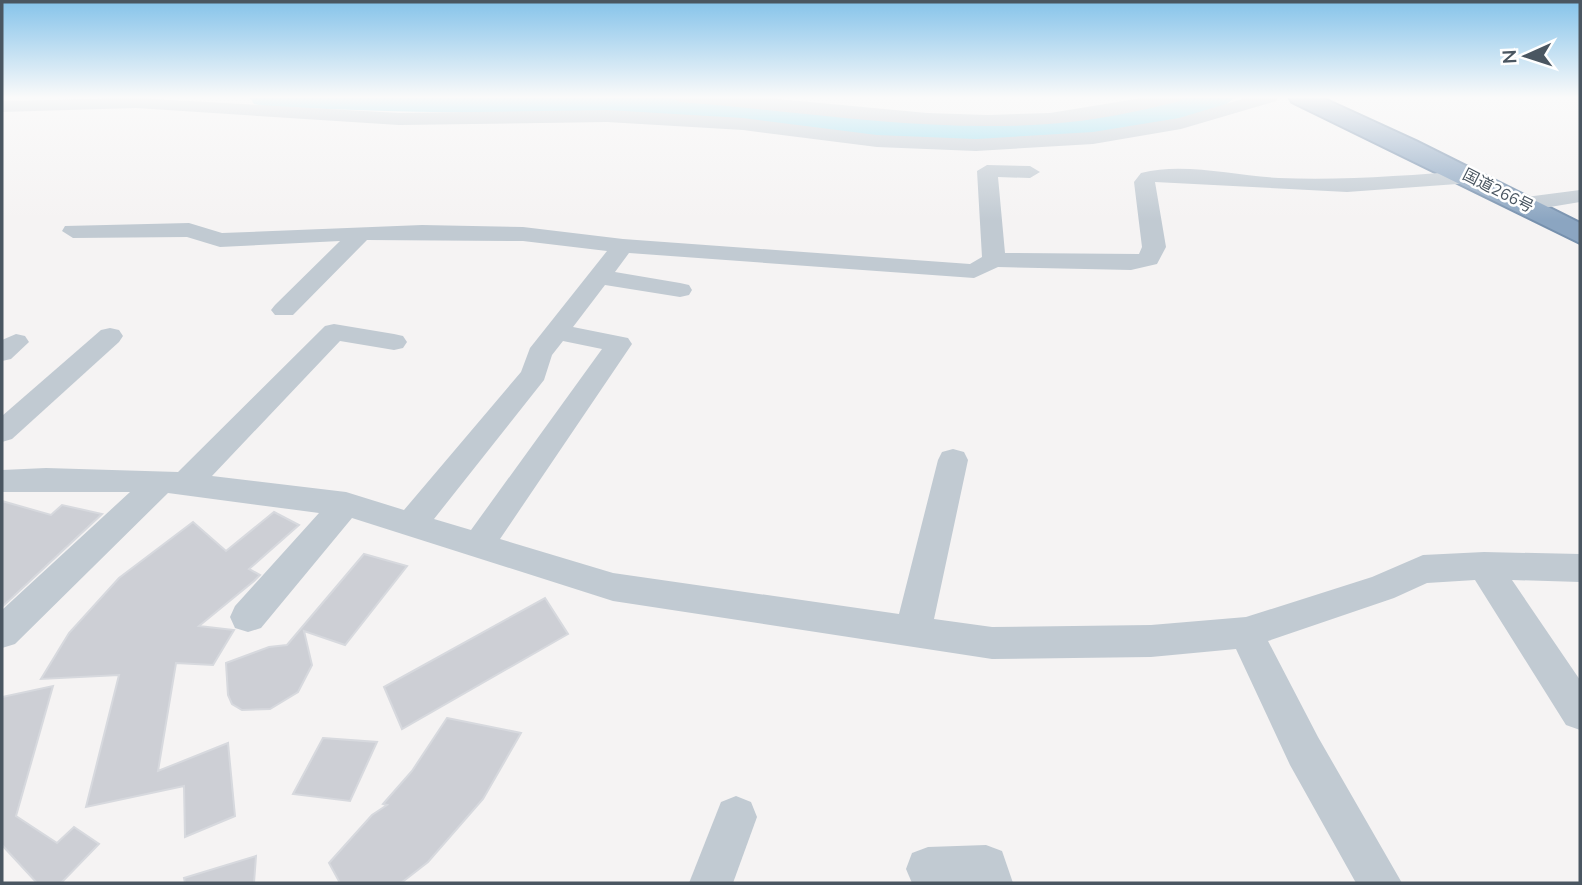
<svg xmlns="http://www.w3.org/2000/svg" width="1582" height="885" font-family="'Nunito Sans','Noto Sans JP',sans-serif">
  <rect width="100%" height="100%" fill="#f5f3f3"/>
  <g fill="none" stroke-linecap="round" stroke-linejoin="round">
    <!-- river -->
    <path fill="#90daee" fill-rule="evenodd" d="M250 97H649L732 101 903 120 967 123 1077 118 1185 97H1234C1224 112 1193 115 1176 119 1096 139 1013 146 930 142 843 137 758 121 672 117 536 112 401 114 265 106L254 104Z"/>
  </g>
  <!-- building -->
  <g fill="#cdcfd5" stroke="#d7d9de" stroke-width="2">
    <polygon points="2,501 51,515 62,505 102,514 2,607"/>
    <polygon points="274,512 299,525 249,569 260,575 254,581 199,626 234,630 213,665 176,663 158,771 228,743 235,816 185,837 184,786 86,807 119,675 41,679 69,633 119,578 193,522 226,551"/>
    <polygon points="364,554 407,566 345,645 304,631 312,665 298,692 270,709 242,710 232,704 228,695 226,663 269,647 287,645"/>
    <polygon points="545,598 568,634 402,729 384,687"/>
    <polygon points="53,686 16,816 57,843 74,827 99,844 61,883 37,883 2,845 2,697"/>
    <polygon points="447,718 521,733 483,799 428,862 401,883 340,883 329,863 372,815 387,805 383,804 412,771"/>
    <polygon points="323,738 377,742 350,801 293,794"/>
    <polygon points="256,856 254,883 185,883 184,878"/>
  </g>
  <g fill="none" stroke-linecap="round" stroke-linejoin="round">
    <defs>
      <polygon id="highway" points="1289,97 1320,97 1416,141 1580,223 1580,243 1292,102"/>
    </defs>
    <!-- highway casing -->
    <use href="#highway" stroke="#7690ad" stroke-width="4"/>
    <!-- minor -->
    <g fill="#c1cad2" fill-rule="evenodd">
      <path d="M671 97H756L927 113 988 115 1050 113 1148 97H1183L1180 101C1137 112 1093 121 1049 124 926 133 802 111 680 102Z"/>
      <polygon points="1249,97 1279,97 1276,101 1181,129 1093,144 976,151 877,147 743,130 607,122 399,125 136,108 2,112 2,101 136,98 399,113 607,110 743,118 877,135 976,139 1093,132 1179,118"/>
      <path d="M987 165 1030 166 1040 172 1030 178 998 177 1005 253 1139 254 1142 247 1134 182 1141 173C1185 162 1234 176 1279 178 1343 181 1407 175 1471 171L1481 177 1471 183 1347 192 1155 182 1166 247 1157 264 1131 270 998 267 974 278 629 253 615 272 680 283 689 285 692 290 689 295 680 297 605 285 573 327 628 338 632 344 500 539 613 573 899 614 938 460 942 452 953 449 964 452 968 460 934 619 992 627 1151 625 1246 617 1372 577 1423 555 1484 552 1580 554V582L1512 580 1580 680V730L1566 725 1475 580 1427 583 1394 598 1268 641 1318 737 1402 883H1356L1290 765 1236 649 1151 657 992 659 613 601 352 518 261 628 248 632 235 628 230 617 235 606 319 513 168 493 15 644 2 648V610L130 492H2V470L46 468 178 472 325 326 334 324 394 334 403 336 407 342 403 348 394 350 340 341 212 476 346 492 404 510 521 372 530 348 607 251 523 241 367 240 293 315H275L271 310 275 305 340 241 220 247 187 237 73 238 62 231 65 226 189 223 222 233 422 225 523 227 623 239 970 264 982 257 977 171ZM563 341 602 349 471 530 434 519 544 380 552 355Z"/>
      <polygon points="1580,190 1580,202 1526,211 1515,204 1526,197"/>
      <polygon points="110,328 119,330 123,336 119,342 12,439 2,442 2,416 101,330"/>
      <polygon points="16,334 25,336 29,342 11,359 2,361 2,340"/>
      <polygon points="736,796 751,802 757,817 733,883 689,883 721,802"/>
      <polygon points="986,845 1002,851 1013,883 912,883 906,869 912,853 928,847"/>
    </g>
    <!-- highway -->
    <use href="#highway" fill="#8ba5c1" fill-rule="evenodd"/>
  </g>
  <!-- sky -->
  <linearGradient id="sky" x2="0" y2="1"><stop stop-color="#85c3ea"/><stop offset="0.44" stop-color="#fafafa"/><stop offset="1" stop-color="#fafafa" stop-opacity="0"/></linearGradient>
  <rect width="1582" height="221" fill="url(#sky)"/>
  <g text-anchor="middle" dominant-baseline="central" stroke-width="5" stroke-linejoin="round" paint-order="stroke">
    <!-- far-street labels -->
    <g font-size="16" fill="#4a5661" stroke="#fff">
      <text transform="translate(1498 191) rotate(27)">国道266号</text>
    </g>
  </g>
  <!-- border -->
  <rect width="1582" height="885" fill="none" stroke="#4a5661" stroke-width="7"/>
  <!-- north arrow -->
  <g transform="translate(1526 56) rotate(267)" stroke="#ffffff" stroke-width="5" paint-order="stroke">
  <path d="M0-5L12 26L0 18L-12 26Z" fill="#4a5661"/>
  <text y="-10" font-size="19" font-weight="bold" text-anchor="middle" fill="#4a5661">N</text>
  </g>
</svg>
